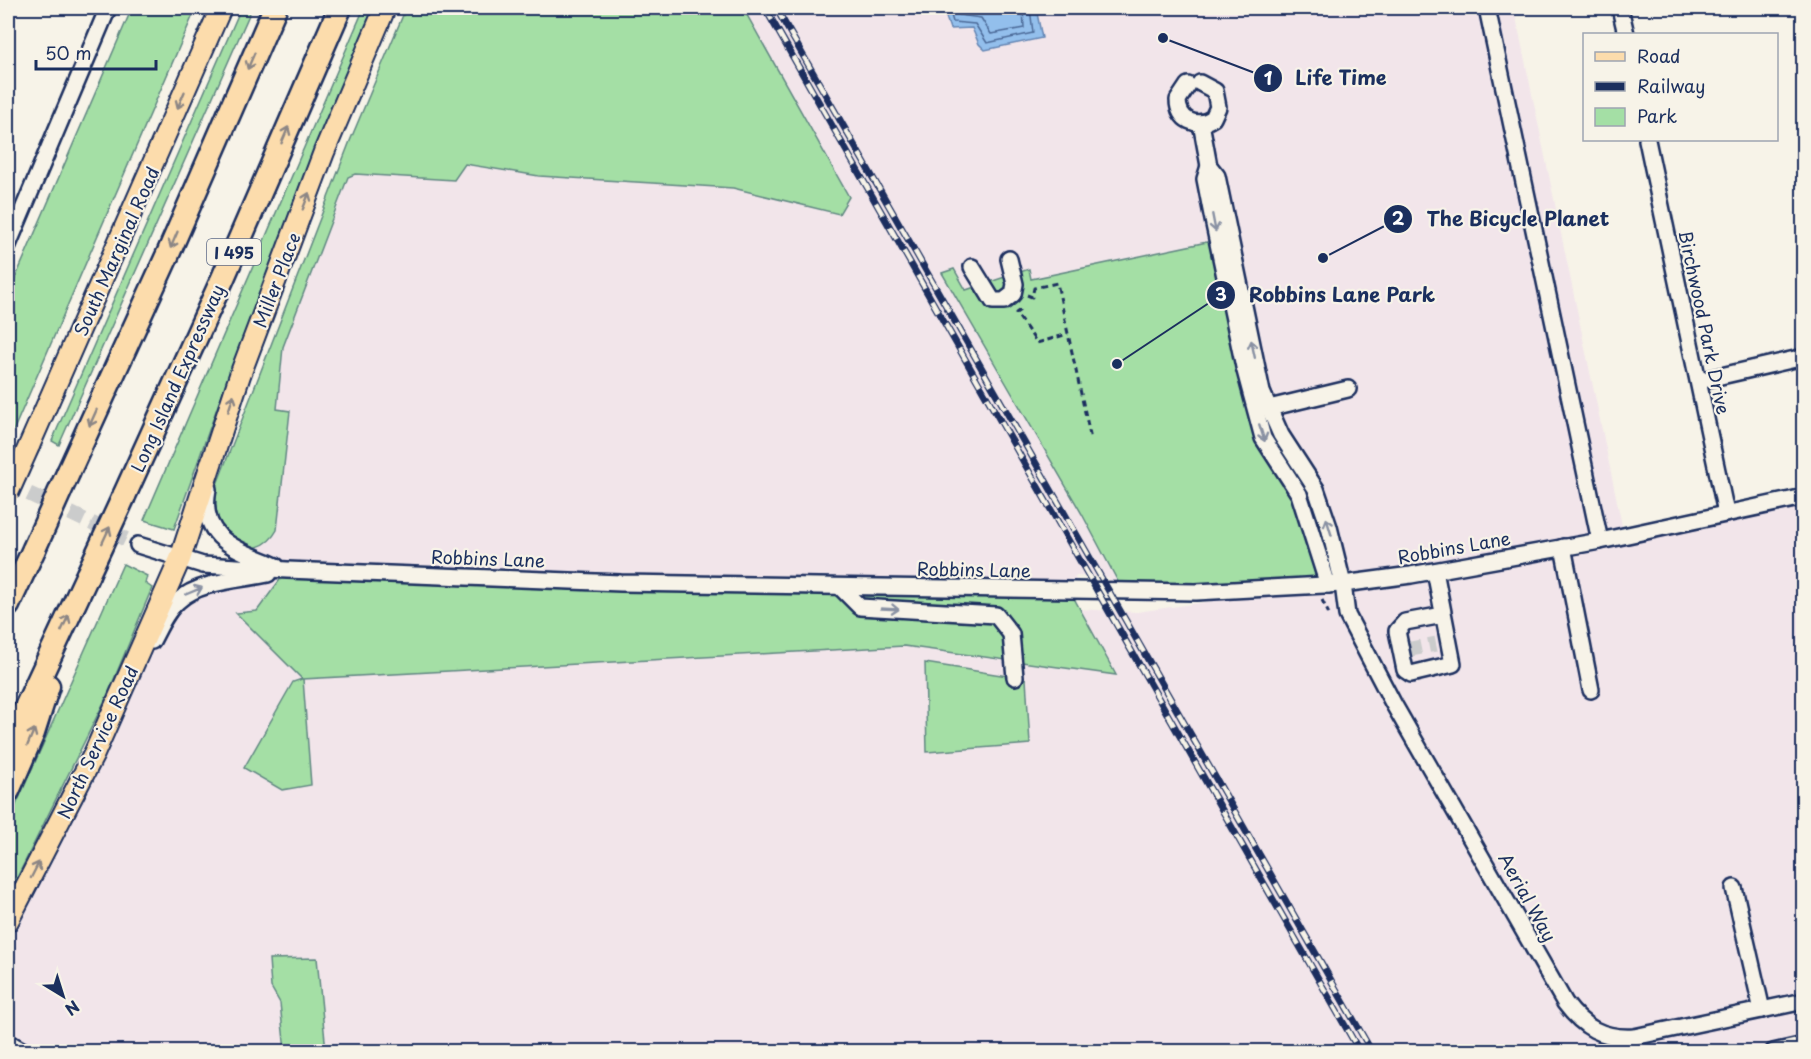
<svg xmlns="http://www.w3.org/2000/svg" width="1811" height="1059" font-family="'Playpen Sans',sans-serif">
  <rect width="100%" height="100%" fill="#f7f3e8"/>
  <filter id="ink" filterUnits="userSpaceOnUse"><feTurbulence type="fractalNoise" baseFrequency=".0167" numOctaves="2"/><feDisplacementMap in="SourceGraphic" scale="12" xChannelSelector="R" yChannelSelector="G"/><feConvolveMatrix kernelMatrix="1 2 1 2 8 2 1 2 1" color-interpolation-filters="sRGB"/></filter>
  <g filter="url(#ink)">
    <!-- built -->
    <path fill="#f2e5ea" fill-rule="evenodd" d="M742 8H1514L1624 535 1803 497V1051H8V908L140 650 203 585 307 570 240 543 214 510 341 166 465 164 539 176 733 188 839 214ZM349 573 1083 591 1074 576 1108 577 1116 591 1339 583 1137 612Z"/>
    <!-- green -->
    <g fill="#a4dfa5" stroke="#608782" stroke-width="1.5">
      <polygon points="132,8 196,8 8,443 8,295"/>
      <polygon points="241,8 252,8 59,445 52,441"/>
      <polygon points="364,8 373,8 218,405 174,529 144,520"/>
      <path d="M406 8H743L849 197 839 214 733 188 539 176 465 164 454 180 355 174 348 177 283 347 277 409 290 411 277 530C268 547 250 553 233 543 224 538 216 520 210 512L214 492 350 141Z"/>
      <polygon points="1212,241 1256,438 1295,500 1318,585 1123,591 1082,514 942,273 954,269 966,290 1029,269 1031,279"/>
      <polygon points="123,564 147,576 145,583 152,588 107,696 8,896 8,823"/>
      <polygon points="287,570 1070,591 1116,675 904,646 303,679 311,785 282,790 244,768 293,682 302,679 236,613 257,611"/>
      <polygon points="925,663 1026,679 1030,744 927,752"/>
      <polygon points="317,958 326,1051 285,1051 280,1003 271,987 269,959"/>
    </g>
    <!-- water -->
    <polygon fill="#93bfec" stroke="#6385b3" stroke-width="1.5" points="943,8 1036,8 1042,38 985,50 979,44 972,28 950,29"/>
    <g fill="none" stroke-linecap="round" stroke-linejoin="round">
      <!-- shore -->
      <g stroke="#4b6997" stroke-width="1.5">
        <polyline points="949,8 953,22 975,24 987,43 1033,33 1030,8"/>
        <polyline points="957,8 959,15 981,18 991,34 1024,28 1023,8"/>
      </g>
      <!-- minor-tunnel -->
      <g stroke="#cbcccc" stroke-width="15" stroke-dasharray="15 8" stroke-linecap="butt">
        <polyline points="8,484 138,545"/>
        <polyline points="1406,650 1436,644"/>
      </g>
      <defs>
        <g id="minor">
          <polyline points="1487,8 1600,541"/>
          <polyline points="1620,8 1626,34"/>
          <path d="M1188 85 1178 100C1178 120 1196 129 1213 118L1218 107 1215 91 1200 83"/>
          <path d="M1201 123 1209 166 1217 176 1262 392 1281 435 1316 489 1329 527 1343 584 1347 615 1393 703 1565 1003C1583 1027 1602 1039 1634 1037L1804 1001"/>
          <polyline points="1647,140 1726,513"/>
          <polyline points="1209,166 1205,179 1212,215 1244,367 1263,438 1299,494 1328,585"/>
          <polyline points="8,245 108,8"/>
          <polyline points="972,267 993,301 1004,301 1013,294 1015,284 1009,259"/>
          <polyline points="1699,381 1804,357"/>
          <polyline points="1269,408 1348,389"/>
          <path d="M208 489C198 540 238 549 276 566"/>
          <polyline points="138,545 203,565 287,570 621,583 1196,592 1343,584 1411,575 1600,541 1804,497"/>
          <polyline points="1563,547 1591,690"/>
          <polyline points="1435,571 1453,664 1411,674 1405,670 1397,631 1405,622 1443,615"/>
          <polyline points="840,587 860,607 996,615 1011,634 1015,677"/>
          <path d="M152 641C159 628 166 611 178 601 199 581 240 580 268 574"/>
          <polyline points="1734,888 1762,1010"/>
          <polyline points="8,1042 25,1052"/>
          <polyline points="1773,1052 1804,1045"/>
        </g>
        <g id="major">
          <polyline points="29,446 221,8"/>
          <polyline points="8,921 94,754 180,559 240,375 324,152 385,8"/>
        </g>
        <g id="highway">
          <polyline points="69,471 168,254 275,8"/>
          <polyline points="124,496 223,278 340,8"/>
          <polyline points="8,605 34,549"/>
          <polyline points="8,746 88,574"/>
          <polyline points="8,791 33,733 48,686"/>
        </g>
      </defs>
      <!-- minor casing -->
      <use href="#minor" stroke="#1b2f5e" stroke-width="20"/>
      <!-- major casing -->
      <use href="#major" stroke="#1b2f5e" stroke-width="24"/>
      <!-- highway casing -->
      <use href="#highway" stroke="#1b2f5e" stroke-width="27"/>
      <!-- path -->
      <g stroke="#1b2f5e" stroke-width="3" stroke-dasharray="6 4.5" stroke-linecap="butt">
        <polyline points="1027,295 1032,297 1034,288 1057,283 1091,440"/>
        <polyline points="1020,310 1016,313 1037,343 1068,334"/>
        <polyline points="1322,600 1329,614"/>
      </g>
      <!-- minor -->
      <use href="#minor" stroke="#f7f3e8" stroke-width="15"/>
      <!-- major -->
      <use href="#major" stroke="#fcdcac" stroke-width="20"/>
      <!-- highway -->
      <use href="#highway" stroke="#fcdcac" stroke-width="22"/>
      <defs>
        <g id="rail">
          <polyline points="765,8 1360,1052"/>
          <polyline points="776,8 1372,1052"/>
        </g>
      </defs>
      <!-- rail casing -->
      <use href="#rail" stroke="#1b2f5e" stroke-width="7"/>
      <!-- rail -->
      <use href="#rail" stroke="#f7f3e8" stroke-width="4.5" stroke-dasharray="14" stroke-linecap="butt"/>
      <defs>
        <polyline id="major-bridge" points="8,493 29,446"/>
        <g id="highway-bridge">
          <polyline points="34,549 69,471"/>
          <polyline points="88,574 124,496"/>
        </g>
      </defs>
      <!-- major-bridge casing -->
      <use href="#major-bridge" stroke="#1b2f5e" stroke-width="24" stroke-linecap="butt"/>
      <!-- highway-bridge casing -->
      <use href="#highway-bridge" stroke="#1b2f5e" stroke-width="27" stroke-linecap="butt"/>
      <!-- major-bridge -->
      <use href="#major-bridge" stroke="#fcdcac" stroke-width="20"/>
      <!-- highway-bridge -->
      <use href="#highway-bridge" stroke="#fcdcac" stroke-width="22"/>
    </g>
    <!-- one-way arrows -->
    <defs><path id="oneway-shaft" d="M-6 0H5M1.5-3L5.5 0L1.5 3" fill="none" stroke-width="1.6" stroke-linecap="round" stroke-linejoin="round" transform="scale(1.5)"/></defs>
    <g stroke="#8c8685">
      <use href="#oneway-shaft" transform="translate(251 61) rotate(113)"/>
      <use href="#oneway-shaft" transform="translate(181 100) rotate(113)"/>
      <use href="#oneway-shaft" transform="translate(285 135) rotate(-67)"/>
      <use href="#oneway-shaft" transform="translate(306 201) rotate(-69)"/>
      <use href="#oneway-shaft" transform="translate(174 240) rotate(113)"/>
      <use href="#oneway-shaft" transform="translate(231 403) rotate(-72)"/>
      <use href="#oneway-shaft" transform="translate(93 418) rotate(114)"/>
      <use href="#oneway-shaft" transform="translate(106 535) rotate(-65)"/>
      <use href="#oneway-shaft" transform="translate(65 623) rotate(-65)"/>
      <use href="#oneway-shaft" transform="translate(31 737) rotate(-67)"/>
      <use href="#oneway-shaft" transform="translate(35 870) rotate(-63)"/>
    </g>
    <g stroke="#8991a3">
      <use href="#oneway-shaft" transform="translate(1214 223) rotate(79)"/>
      <use href="#oneway-shaft" transform="translate(1253 349) rotate(-102)"/>
      <use href="#oneway-shaft" transform="translate(1262 433) rotate(72)"/>
      <use href="#oneway-shaft" transform="translate(1329 527) rotate(-107)"/>
      <use href="#oneway-shaft" transform="translate(194 591) rotate(-23)"/>
      <use href="#oneway-shaft" transform="translate(890 609) rotate(3)"/>
    </g>
  </g>
  <g text-anchor="middle" dominant-baseline="central" stroke-width="4.5" stroke-linejoin="round" paint-order="stroke">
    <!-- shield labels -->
    <rect fill="#f7f3e8" stroke="#5d6a87" stroke-width="1.5" x="207" y="239" width="54" height="26" rx="4.5"/>
    <g font-size="16" font-weight="bold" fill="#1b2f5e">
      <text x="234" y="252">I 495</text>
    </g>
    <!-- street labels -->
    <g font-size="18" fill="#1b2f5e" stroke="#f7f3e8">
      <text transform="translate(116 251) rotate(-66)">South Marginal Road</text>
      <text transform="translate(276 280) rotate(-69)">Miller Place</text>
      <text transform="translate(1705 322) rotate(78)">Birchwood Park Drive</text>
      <text transform="translate(177 378) rotate(-66)">Long Island Expressway</text>
      <text transform="translate(1454 547) rotate(-10)">Robbins Lane</text>
      <text transform="translate(488 558) rotate(2)">Robbins Lane</text>
      <text transform="translate(974 569) rotate(1)">Robbins Lane</text>
      <text transform="translate(97 742) rotate(-65)">North Service Road</text>
      <text transform="translate(1528 897) rotate(61)">Aerial Way</text>
    </g>
  </g>
  <!-- callouts -->
  <path fill="none" stroke="#1b2f5e" stroke-width="2" d="M1163 38L1268 78M1323 258L1398 219M1117 364L1221 295"/>
  <g fill="#1b2f5e" stroke="#f7f3e8" stroke-width="2">
    <circle cx="1163" cy="38" r="6"/>
    <circle cx="1323" cy="258" r="6"/>
    <circle cx="1117" cy="364" r="6"/>
    <circle cx="1268" cy="78" r="15"/>
    <circle cx="1398" cy="219" r="15"/>
    <circle cx="1221" cy="295" r="15"/>
  </g>
  <g font-size="18" text-anchor="middle" font-weight="bold" fill="#fff">
    <text x="1268" y="85">1</text>
    <text x="1398" y="225">2</text>
    <text x="1221" y="301">3</text>
  </g>
  <g font-size="20" text-anchor="middle" font-weight="bold" fill="#1b2f5e" stroke="#f7f3e8" stroke-width="4.5" stroke-linejoin="round" paint-order="stroke">
    <text x="1341" y="85">Life Time</text>
    <text x="1518" y="226">The Bicycle Planet</text>
    <text x="1342" y="302">Robbins Lane Park</text>
  </g>
  <!-- margin -->
  <rect width="1811" height="1059" fill="none" stroke="#f7f3e8" stroke-width="30"/>
  <rect x="15" y="15" width="1781" height="1029" fill="none" stroke="#1b2f5e" stroke-width="2" filter="url(#ink)"/>
  <!-- legend -->
  <rect x="1583" y="33" width="195" height="108" fill="#f7f3e8" stroke="#9fa5b1" stroke-width="1.5"/>
  <rect x="1595" y="52" width="30" height="9" fill="#fcdcac" stroke="#9fa5b1" stroke-width="1.5"/>
  <text x="1637" y="63" font-size="18" fill="#1b2f5e">Road</text>
  <rect x="1595" y="82" width="30" height="9" fill="#1b2f5e" stroke="#9fa5b1" stroke-width="1.5"/>
  <text x="1637" y="93" font-size="18" fill="#1b2f5e">Railway</text>
  <rect x="1595" y="108" width="30" height="18" fill="#a4dfa5" stroke="#9fa5b1" stroke-width="1.5"/>
  <text x="1637" y="123" font-size="18" fill="#1b2f5e">Park</text>
  <!-- north arrow -->
  <g transform="translate(63 996) rotate(142)" stroke="#f7f3e8" stroke-width="4.5" paint-order="stroke">
  <path d="M0-4.5L10 22L0 15L-10 22Z" fill="#1b2f5e"/>
  <text y="-9" font-size="16" font-weight="bold" text-anchor="middle" fill="#1b2f5e">N</text>
  </g>
  <!-- scale -->
  <path d="M36 60v9h120v-9" fill="none" stroke="#1b2f5e" stroke-width="3"/>
  <text x="45" y="60" font-size="18" fill="#1b2f5e" stroke="#f7f3e8" stroke-width="4.5" paint-order="stroke">50 m</text>
</svg>
